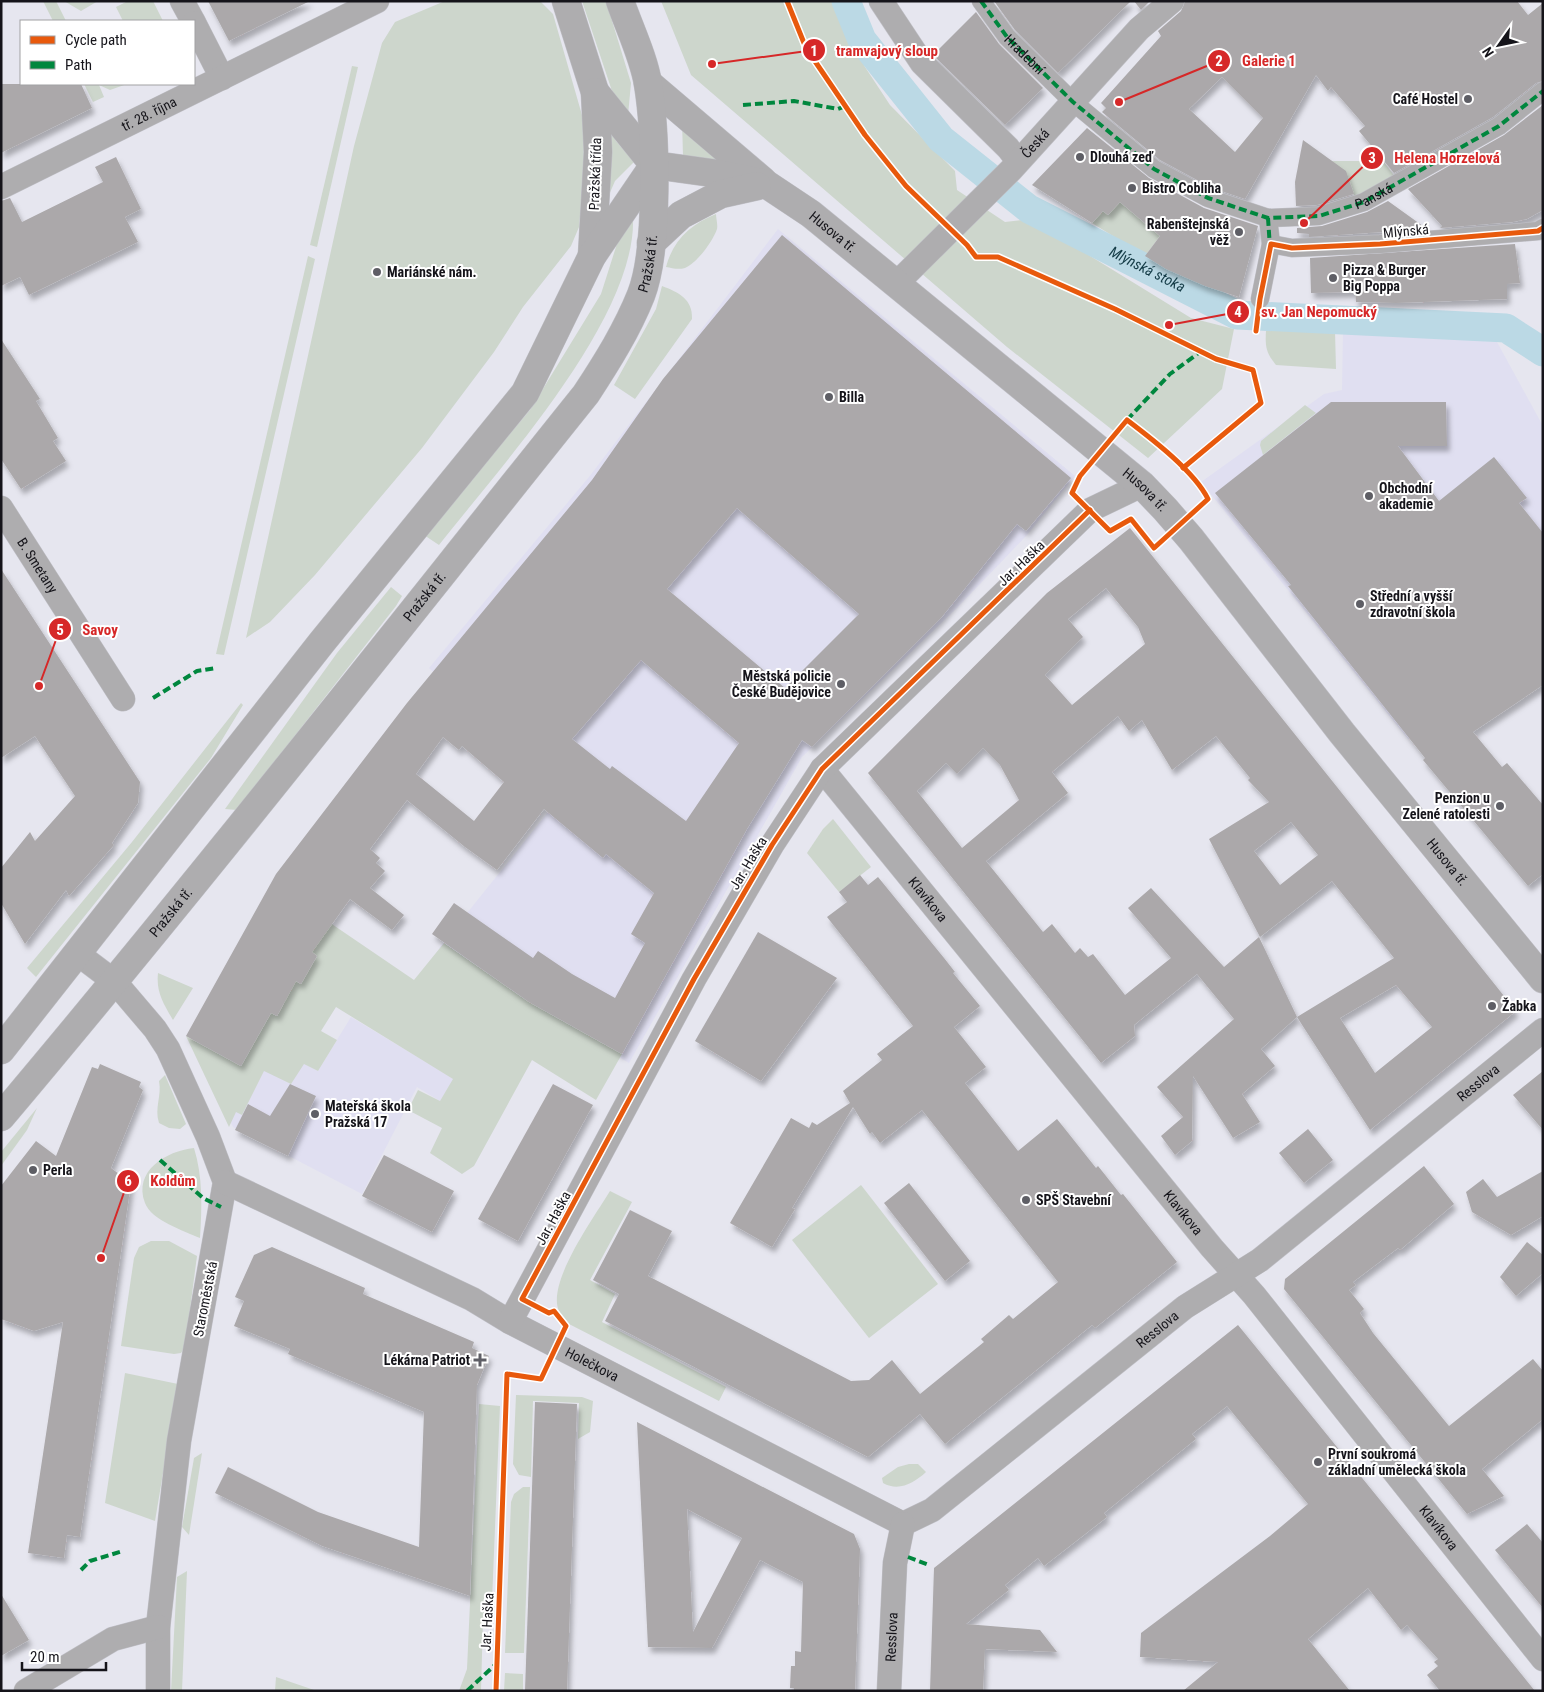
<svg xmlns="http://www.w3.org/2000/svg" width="1544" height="1692" font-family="'Roboto Condensed',sans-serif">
  <defs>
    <filter id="shadow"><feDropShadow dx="3" dy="5.5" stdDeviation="2.5" flood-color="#0004"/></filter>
  </defs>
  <rect width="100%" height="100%" fill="#e6e6ef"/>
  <!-- built -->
  <g fill="#e0dff1">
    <polygon points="778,229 1075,476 1027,535 956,609 802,757 629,1063 439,948 564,792 429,668 589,477"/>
    <polygon points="1343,331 1497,342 1543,426 1543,632 1408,739 1201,482 1324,394 1342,390"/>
    <polygon points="351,1017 454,1079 440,1101 417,1087 362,1194 233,1127 190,1035 304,1063 318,1071"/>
  </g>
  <!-- green -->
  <g fill="#cdd6cc">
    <polygon points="43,1 56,1 66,21 53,21"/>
    <polygon points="64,1 98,1 81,11"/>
    <polygon points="128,1 153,1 163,21 123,21 116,7"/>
    <polygon points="445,1 540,1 553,14 588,136 579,227 571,246 523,307 494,352 422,448 315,575 270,622 246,638 354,146 382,43 395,22"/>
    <polygon points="582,1 606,1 631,83 628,115 612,91"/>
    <polygon points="661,1 835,1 865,67 890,105 955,171 957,190 1005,222 1030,219 1191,318 1234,329 1222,389 1148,458 1007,347 691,75"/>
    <polygon points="352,66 358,67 317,247 310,245"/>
    <polygon points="84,84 127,84 110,90 99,85 104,97 93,102"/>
    <polygon points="606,120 616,141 634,162 615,181 602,211"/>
    <polygon points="682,121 735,164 683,156"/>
    <polygon points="1332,161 1383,161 1396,178 1355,199 1349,180 1322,182 1321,177"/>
    <polygon points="1120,202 1160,236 1145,256 1092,223 1103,211 1108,215"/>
    <path d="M716 214C716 218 718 225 717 229 713 241 697 263 685 268 678 270 672 268 666 267 673 240 691 224 716 214Z"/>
    <path d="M633 217C637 318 500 467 439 545L424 535 530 410 601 294 622 228Z"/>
    <polygon points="308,256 315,259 224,655 216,654"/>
    <path d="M662 286C678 292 693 299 692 319L635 399 614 385 656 309Z"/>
    <path d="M1266 331H1335L1336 369 1276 365C1266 353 1265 346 1266 331Z"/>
    <polygon points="1305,405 1316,413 1263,455 1260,445 1261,441"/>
    <polygon points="391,587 402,596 396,606 237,810 225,809 337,653"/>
    <polygon points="241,703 243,705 211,758 36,977 27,968 132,842"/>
    <polygon points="833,819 871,867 839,892 807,853 823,829"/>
    <polygon points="320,916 414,980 444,943 529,1002 622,1054 596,1100 532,1060 474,1166 462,1174 430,1153 442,1128 408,1110 418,1090 440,1101 453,1079 336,1007 321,1031 337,1040 318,1071 304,1064 291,1084 264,1071 242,1115 236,1112 229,1127 186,1036 241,1066 271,1013 277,1016 283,1005 290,978 301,984 317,956 303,946"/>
    <path d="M158 973 193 988 173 1020C163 1003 156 992 158 973Z"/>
    <path d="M165 1075 186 1124 180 1129 169 1128 159 1123C154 1108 162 1096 159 1081Z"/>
    <polygon points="37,1108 27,1130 1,1166 1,1152"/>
    <path d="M194 1148C203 1177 202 1208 200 1238 184 1231 151 1220 145 1203 133 1171 166 1151 194 1148Z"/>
    <polygon points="861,1185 938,1284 869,1338 792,1240"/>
    <path d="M610 1191 632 1202 590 1280 615 1294 602 1322 726 1387 719 1401 569 1324C566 1320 561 1315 559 1311 546 1283 595 1216 610 1191Z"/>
    <polygon points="151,1241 169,1241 197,1256 185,1347 181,1353 174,1354 121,1346 134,1258 139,1247"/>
    <polygon points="125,1373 178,1384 155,1521 105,1503"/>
    <polygon points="516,1395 582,1397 593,1401 590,1432 578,1439 579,1403 533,1401 531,1477 519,1475 513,1464"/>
    <polygon points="479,1404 500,1406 492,1601 483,1618 481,1691 459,1691 467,1669"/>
    <polygon points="202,1453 189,1535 182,1527 194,1458"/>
    <path d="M909 1464H918L926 1472C914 1483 899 1492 883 1483L882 1478 898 1467Z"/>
    <polygon points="523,1487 530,1487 524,1653 505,1653 511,1502 514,1494"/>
    <polygon points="187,1571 182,1691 171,1691 177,1577"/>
    <polygon points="505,1673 523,1674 523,1691 504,1691"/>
    <polygon points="276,1677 317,1691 275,1691"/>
  </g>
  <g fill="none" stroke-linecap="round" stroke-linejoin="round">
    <!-- canal -->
    <path stroke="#bbd9e5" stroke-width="29" id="s1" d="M846 1 862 40 941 139 1029 209 1237 315 1506 328 1543 352"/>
  </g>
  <!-- building -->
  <g fill="#aba8aa" fill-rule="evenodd" filter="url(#shadow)">
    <polygon points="208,1 310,1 229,41"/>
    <polygon points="994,1 1131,1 1058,73 1015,30"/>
    <polygon points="1134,1 1150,1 1141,10"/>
    <path d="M1185 1H1517L1528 15 1543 3V81L1536 83 1493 117 1394 173 1359 131 1365 126 1331 87 1328 91 1316 75 1245 199 1212 188 1160 160 1102 112 1106 108 1101 103 1161 36 1158 31 1181 11ZM1222 77 1263 118 1235 152 1189 109Z"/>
    <polygon points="976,12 999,44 1043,88 1005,125 933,55"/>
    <polygon points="1,84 81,84 92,108 1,153"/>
    <polygon points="1543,105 1543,210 1527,219 1513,222 1440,228 1442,226 1408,189 1504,135"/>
    <polygon points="1087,128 1149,178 1204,208 1258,226 1239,297 1205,286 1166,269 1145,256 1160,236 1120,202 1108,215 1103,211 1092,223 1032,185"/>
    <polygon points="1303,140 1346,171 1354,194 1317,205 1296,206 1295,182"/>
    <polygon points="116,157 141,209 125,217 138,242 29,295 20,277 1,286 1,201 10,198 22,222 103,182 95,167"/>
    <polygon points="1388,201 1427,229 1309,237 1309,234 1297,233 1297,228 1322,226 1367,212"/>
    <path d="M782 235 1071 478 1026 531 1017 524 941 618 812 747 802 740 747 829 622 1054 529 1002 432 934 454 903 533 958 538 951 572 974 615 998 645 943 631 934 654 893 606 854 603 858 544 809 497 870 465 847 407 800 370 849 380 858 376 863 385 871 370 888 404 915 392 930 350 899 312 952 317 956 301 984 296 981 277 1016 271 1013 241 1066 186 1036 276 874 407 703 592 480 663 379ZM737 508 859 614 785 688 667 589ZM641 660 739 743 686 821 612 766 610 769 572 739ZM443 737 459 750 462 746 504 782 474 821 416 774Z"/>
    <polygon points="1515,244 1520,283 1507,284 1507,299 1396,303 1356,302 1355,292 1311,293 1310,258"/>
    <polygon points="1,339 40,399 36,401 58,438 53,441 66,461 21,489 1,459"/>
    <polygon points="1331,402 1446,402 1447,446 1398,446 1439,501 1494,457 1527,498 1519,503 1543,533 1543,685 1473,732 1502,767 1507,763 1543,805 1543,874 1528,886 1423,760 1425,758 1288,586 1291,585 1215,493"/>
    <path d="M1130 528 1516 1011 1370 1130 1297 1017 1261 1049 1275 1066 1242 1094 1260 1122 1233 1138 1193 1076 1192 1141 1175 1155 1161 1136 1183 1117 1157 1087 1234 1019 1197 974 1134 1025 1135 1036 1101 1063 868 773 1047 593ZM1106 588 1138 627 1145 644 1072 705 1045 675 1083 637 1068 619ZM1118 716 1129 731 1142 720 1172 770 1216 736 1250 778 1248 780 1269 802 1209 839 1260 937 1332 881 1394 958 1297 1017 1259 937 1224 967 1151 888 1128 908 1171 958 1125 995 1093 954 1088 957 1080 948 1075 953 1052 924 1043 932 986 861 1068 793 1052 772ZM983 748 1000 765 1019 800 962 848 917 791 946 763 957 774ZM1291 822 1318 855 1280 885 1254 851ZM1396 985 1432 1027 1375 1073 1340 1018Z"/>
    <polygon points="1,569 140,782 138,803 112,843 114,845 69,896 66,890 25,944 1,903 1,868 30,832 35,841 75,796 35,736 1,758"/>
    <polygon points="860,875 868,885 878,877 944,958 955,972 953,973 980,1006 954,1027 986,1067 965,1083 1018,1151 1057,1119 1096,1168 1098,1166 1121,1195 1123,1194 1177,1262 1095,1328 1092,1325 945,1444 920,1414 868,1457 605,1321 619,1294 593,1280 630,1210 672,1231 648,1276 851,1381 869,1380 892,1360 920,1394 984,1342 981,1339 1009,1315 1013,1319 1058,1282 922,1110 880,1143 872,1132 870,1134 853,1107 792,1208 795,1209 772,1247 730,1223 791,1118 809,1128 812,1122 817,1125 850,1103 843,1091 882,1060 877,1054 913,1026 827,917 847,902 839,892"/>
    <polygon points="758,932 837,978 761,1081 695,1041"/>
    <polygon points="100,1064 141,1082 139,1087 143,1090 111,1168 131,1183 80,1537 67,1535 64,1558 28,1553 63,1322 34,1331 1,1319 1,1186 36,1141 56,1156 92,1067 98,1069"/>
    <polygon points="1543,1071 1543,1130 1513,1095"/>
    <polygon points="290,1084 316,1096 288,1156 235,1130 248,1104 270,1116"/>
    <polygon points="553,1084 593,1105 518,1241 478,1219"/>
    <polygon points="1308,1129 1333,1160 1304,1183 1279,1153"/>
    <polygon points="384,1155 454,1191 432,1232 362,1196"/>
    <polygon points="1424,1166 1454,1204 1400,1250 1398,1248 1353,1282 1356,1285 1349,1290 1364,1309 1360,1313 1373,1333 1449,1426 1533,1359 1543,1371 1543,1419 1482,1469 1504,1496 1467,1514 1284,1289 1285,1279"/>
    <polygon points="1543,1171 1543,1216 1511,1235 1472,1212 1466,1192 1483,1179 1497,1197"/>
    <polygon points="909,1183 970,1261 945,1281 884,1203"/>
    <polygon points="1527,1242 1543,1255 1543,1273 1516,1296 1500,1277"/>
    <polygon points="272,1247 365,1288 363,1294 474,1342 472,1348 489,1356 477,1385 470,1596 322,1546 215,1493 228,1467 318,1512 419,1547 424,1412 288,1354 290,1349 234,1326 244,1301 235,1297 254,1255"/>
    <polygon points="1238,1325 1535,1691 1440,1691 1427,1675 1438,1666 1434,1662 1438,1659 1407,1625 1401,1630 1368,1588 1308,1639 1350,1691 1183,1691 1218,1662 1140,1657 1141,1633 1270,1536 1308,1504 1227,1406 1192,1434 1196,1439 1104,1513 1107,1517 1044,1566 1038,1558 1005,1585 1009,1590 966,1624 1040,1630 1057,1652 985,1649 983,1691 930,1691 934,1568"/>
    <polygon points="535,1402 577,1404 567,1691 525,1691"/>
    <path d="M637 1422 854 1534 860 1549 855 1691H794V1688H790L791 1666H795V1651L801 1652 803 1582 760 1560 712 1648 648 1647ZM687 1509 742 1538 693 1632Z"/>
    <polygon points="1527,1524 1543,1543 1543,1608 1495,1550"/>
    <polygon points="1,1594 29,1640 1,1656"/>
  </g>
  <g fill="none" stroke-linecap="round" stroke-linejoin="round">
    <defs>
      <g id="pedestrian">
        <path id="s2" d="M981 1 1007 37 1073 102 1154 169 1208 198 1268 218 1319 216 1364 202 1499 126 1543 91"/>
        <polyline points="1271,244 1292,248 1380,244 1538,231 1543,228"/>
        <polyline points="1260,299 1271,244 1268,218"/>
      </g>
      <g id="minor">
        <polyline points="182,1 193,21"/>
        <polyline points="881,1 922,63 1008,148 1018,161"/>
        <polyline points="194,23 222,78"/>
        <path id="s3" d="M1 187 377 1"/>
        <path id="s4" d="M896 284 1011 170 1139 29 1172 1"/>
        <path id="s5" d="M1 508 123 699"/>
        <path id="s6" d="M822 769 1212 1248 1254 1295 1543 1659"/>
        <polyline points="78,954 115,982 155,1029 168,1049 208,1137 225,1182 179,1441 158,1627 158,1691"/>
        <path id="s7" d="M225 1182 472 1299 510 1322 903 1524"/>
        <polyline points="510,1322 694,979 772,845 822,769 1090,510 1142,485"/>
        <path id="s8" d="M903 1524 932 1510 1185 1307 1260 1260 1543 1030"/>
        <polyline points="26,1691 113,1639 158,1627"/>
        <path id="s9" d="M889 1691 895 1563 903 1524"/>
      </g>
      <g id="tertiary">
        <polyline points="566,1 595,92 598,152 592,256"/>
        <polyline points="648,83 763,181"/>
        <polyline points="595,92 654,165"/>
        <path id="s10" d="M654 165 719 174 766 184 811 214 1142 485 1165 509 1191 539 1342 733 1543 979"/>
        <polyline points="651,243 681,215 721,194 757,186"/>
        <polyline points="1,1050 322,642 525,393 592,256 654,165"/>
        <path id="s11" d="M1 1117C201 880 392 636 586 394 607 362 627 330 641 295 659 249 656 133 648 84 644 58 629 27 620 1"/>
      </g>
    </defs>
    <!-- pedestrian casing -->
    <use href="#pedestrian" stroke="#c1c1c8" stroke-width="19"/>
    <!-- minor casing -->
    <use href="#minor" stroke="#c1c1c8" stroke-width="25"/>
    <!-- tertiary casing -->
    <use href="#tertiary" stroke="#c1c1c8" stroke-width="29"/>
    <!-- pedestrian -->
    <use href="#pedestrian" stroke="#aeadaf" stroke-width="18"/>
    <!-- minor -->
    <use href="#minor" stroke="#aeadaf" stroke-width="24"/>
    <!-- tertiary -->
    <use href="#tertiary" stroke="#aeadaf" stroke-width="28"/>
    <!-- quiet -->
    <g stroke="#00873e" stroke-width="4" stroke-dasharray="8 4" stroke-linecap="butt">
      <polyline points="981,1 1007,37 1073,102 1154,169 1208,198 1268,218 1319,216 1364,202 1499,126 1543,91"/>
      <polyline points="743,105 794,101 838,109 846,106"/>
      <polyline points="1268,218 1270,248"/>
      <polyline points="1127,420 1170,374 1200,352"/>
      <polyline points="153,698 197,671 216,668"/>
      <polyline points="160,1160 203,1198 221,1207"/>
      <polyline points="908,1557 929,1565"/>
      <polyline points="81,1570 90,1561 123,1551"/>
      <polyline points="467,1691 497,1663"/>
    </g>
    <defs>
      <g id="cycleway">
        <polyline points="787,1 806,48 865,135 906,186 967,245 976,257 998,257 1115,309 1216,359 1253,370 1261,403 1183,468"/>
        <polyline points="1256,331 1260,299 1271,244 1292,248 1380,244 1538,231 1543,228"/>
        <path d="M1127 420C1152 439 1194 471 1208 499L1154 548 1131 519 1110 531 1072 493 1080 476Z"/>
        <polyline points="496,1691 507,1374 541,1379 566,1326 554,1311 549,1313 522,1299 694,979 772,845 822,769 1090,510"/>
      </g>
    </defs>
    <!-- cycleway casing -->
    <use href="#cycleway" stroke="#fff" stroke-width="8"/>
    <!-- cycleway -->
    <use href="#cycleway" stroke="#e8590c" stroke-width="5"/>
  </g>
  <!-- markers -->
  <g fill="#5e5e65" stroke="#fff" stroke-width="2">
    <circle cx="1468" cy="99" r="5"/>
    <circle cx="1080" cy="157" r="5"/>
    <circle cx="1132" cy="188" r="5"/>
    <circle cx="1239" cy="232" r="5"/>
    <circle cx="377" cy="272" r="5"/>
    <circle cx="1333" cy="278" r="5"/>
    <circle cx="829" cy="397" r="5"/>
    <circle cx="1369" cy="496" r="5"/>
    <circle cx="1360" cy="604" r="5"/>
    <circle cx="841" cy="684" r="5"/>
    <circle cx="1500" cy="806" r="5"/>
    <circle cx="1492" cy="1006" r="5"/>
    <circle cx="315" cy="1114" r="5"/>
    <circle cx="33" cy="1170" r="5"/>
    <circle cx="1026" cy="1200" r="5"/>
    <path d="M477.5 1352.5h5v5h5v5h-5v5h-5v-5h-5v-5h5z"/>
    <circle cx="1318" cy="1462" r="5"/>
  </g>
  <g text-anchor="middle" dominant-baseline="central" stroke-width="4" stroke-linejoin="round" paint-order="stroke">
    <!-- street labels -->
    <g font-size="14" fill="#15141a" stroke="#fff">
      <text stroke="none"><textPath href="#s2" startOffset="69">Hradební</textPath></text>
      <text stroke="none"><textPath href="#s3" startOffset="165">tř. 28. října</textPath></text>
      <text stroke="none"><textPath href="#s4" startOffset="198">Česká</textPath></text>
      <text transform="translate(595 174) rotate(-88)">Pražská třída</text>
      <text stroke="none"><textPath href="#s2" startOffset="476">Panská</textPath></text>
      <text transform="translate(1406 231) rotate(-5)">Mlýnská</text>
      <text stroke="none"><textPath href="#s10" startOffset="196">Husova tř.</textPath></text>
      <text stroke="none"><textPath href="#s11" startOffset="1076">Pražská tř.</textPath></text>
      <text stroke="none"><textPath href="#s10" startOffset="601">Husova tř.</textPath></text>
      <text transform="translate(1021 563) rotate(-44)">Jar. Haška</text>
      <text stroke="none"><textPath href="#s5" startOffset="68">B. Smetany</textPath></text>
      <text stroke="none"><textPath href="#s11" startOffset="671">Pražská tř.</textPath></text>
      <text transform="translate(748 863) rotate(-59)">Jar. Haška</text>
      <text stroke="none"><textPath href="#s10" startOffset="1081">Husova tř.</textPath></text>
      <text stroke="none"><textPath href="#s6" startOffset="168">Klavíkova</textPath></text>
      <text stroke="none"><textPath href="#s11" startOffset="266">Pražská tř.</textPath></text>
      <text stroke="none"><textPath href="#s8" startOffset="726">Resslova</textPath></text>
      <text stroke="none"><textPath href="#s6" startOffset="572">Klavíkova</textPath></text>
      <text transform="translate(553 1218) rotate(-62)">Jar. Haška</text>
      <text transform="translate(205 1299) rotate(-79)">Staroměstská</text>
      <text stroke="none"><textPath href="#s8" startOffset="321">Resslova</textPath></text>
      <text stroke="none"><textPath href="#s7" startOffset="410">Holečkova</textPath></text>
      <text stroke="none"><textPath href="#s6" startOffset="978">Klavíkova</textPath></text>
      <text transform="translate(487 1622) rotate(-87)">Jar. Haška</text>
      <text stroke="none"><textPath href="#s9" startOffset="54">Resslova</textPath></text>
    </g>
    <!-- poi labels -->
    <g font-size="14" font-weight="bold" fill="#15141a" stroke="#fff" text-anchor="start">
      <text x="1458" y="99" text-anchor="end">Café Hostel</text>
      <text x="1090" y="157">Dlouhá zeď</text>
      <text x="1142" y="188">Bistro Cobliha</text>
      <text x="1229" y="224" text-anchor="end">Rabenštejnská<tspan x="1229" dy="16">věž</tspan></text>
      <text x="1343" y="270">Pizza &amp; Burger<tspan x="1343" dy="16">Big Poppa</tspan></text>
      <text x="387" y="272">Mariánské nám.</text>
      <text x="839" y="397">Billa</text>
      <text x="1379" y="488">Obchodní<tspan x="1379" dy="16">akademie</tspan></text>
      <text x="1370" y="596">Střední a vyšší<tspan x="1370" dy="16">zdravotní škola</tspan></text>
      <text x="831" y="676" text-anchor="end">Městská policie<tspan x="831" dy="16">České Budějovice</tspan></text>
      <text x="1490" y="798" text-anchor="end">Penzion u<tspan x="1490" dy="16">Zelené ratolesti</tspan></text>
      <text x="1502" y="1006">Žabka</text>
      <text x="325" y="1106">Mateřská škola<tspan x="325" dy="16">Pražská 17</tspan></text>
      <text x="43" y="1170">Perla</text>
      <text x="1036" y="1200">SPŠ Stavební</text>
      <text x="470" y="1360" text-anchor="end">Lékárna Patriot</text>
      <text x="1328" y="1454">První soukromá<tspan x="1328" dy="16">základní umělecká škola</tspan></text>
    </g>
    <!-- water labels -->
    <g font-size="15" font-style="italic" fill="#153c47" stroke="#fff">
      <text stroke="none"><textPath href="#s1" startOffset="414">Mlýnská stoka</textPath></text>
    </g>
  </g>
  <!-- callouts -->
  <path fill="none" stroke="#d62828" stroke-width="2" d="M712 64L814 50M1119 102L1219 61M1304 223L1372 158M1169 325L1238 312M39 686L60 629M101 1258L128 1181"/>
  <g fill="#d62828" stroke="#fff" stroke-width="2">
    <circle cx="712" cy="64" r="5"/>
    <circle cx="1119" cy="102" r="5"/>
    <circle cx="1304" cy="223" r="5"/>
    <circle cx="1169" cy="325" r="5"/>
    <circle cx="39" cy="686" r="5"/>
    <circle cx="101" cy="1258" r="5"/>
    <circle cx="814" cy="50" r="12"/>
    <circle cx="1219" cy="61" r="12"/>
    <circle cx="1372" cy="158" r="12"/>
    <circle cx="1238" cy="312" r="12"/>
    <circle cx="60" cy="629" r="12"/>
    <circle cx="128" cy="1181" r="12"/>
  </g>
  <g font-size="15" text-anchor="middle" font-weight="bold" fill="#fff">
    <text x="814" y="56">1</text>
    <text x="1219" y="66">2</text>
    <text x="1372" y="163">3</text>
    <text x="1238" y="317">4</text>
    <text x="60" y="635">5</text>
    <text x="128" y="1186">6</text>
  </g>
  <g font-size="15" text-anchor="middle" font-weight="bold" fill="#d62828" stroke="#fff" stroke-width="4" stroke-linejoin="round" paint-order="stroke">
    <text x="887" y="56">tramvajový sloup</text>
    <text x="1269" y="66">Galerie 1</text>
    <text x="1447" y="163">Helena Horzelová</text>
    <text x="1319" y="317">sv. Jan Nepomucký</text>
    <text x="100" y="635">Savoy</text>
    <text x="173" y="1186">Koldům</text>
  </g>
  <!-- border -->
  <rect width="1544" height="1692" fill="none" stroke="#15141a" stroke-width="5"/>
  <!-- legend -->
  <rect x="20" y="20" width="175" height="65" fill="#ffffff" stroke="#a1a1a3"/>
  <rect x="30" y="36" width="25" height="8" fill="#e8590c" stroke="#a1a1a3"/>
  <text x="65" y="45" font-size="15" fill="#15141a">Cycle path</text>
  <rect x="30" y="61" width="25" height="8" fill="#00873e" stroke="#a1a1a3"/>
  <text x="65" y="70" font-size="15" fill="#15141a">Path</text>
  <!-- north arrow -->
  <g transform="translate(1499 45) rotate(237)" stroke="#ffffff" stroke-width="4" paint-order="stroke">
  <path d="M0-4L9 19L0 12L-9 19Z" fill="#15141a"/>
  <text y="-8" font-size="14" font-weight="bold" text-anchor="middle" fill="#15141a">N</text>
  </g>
  <!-- scale -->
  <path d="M22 1662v8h84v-8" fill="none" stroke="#15141a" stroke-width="2.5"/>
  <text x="30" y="1662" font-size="15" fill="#15141a" stroke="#ffffff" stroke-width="4" paint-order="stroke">20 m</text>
</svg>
